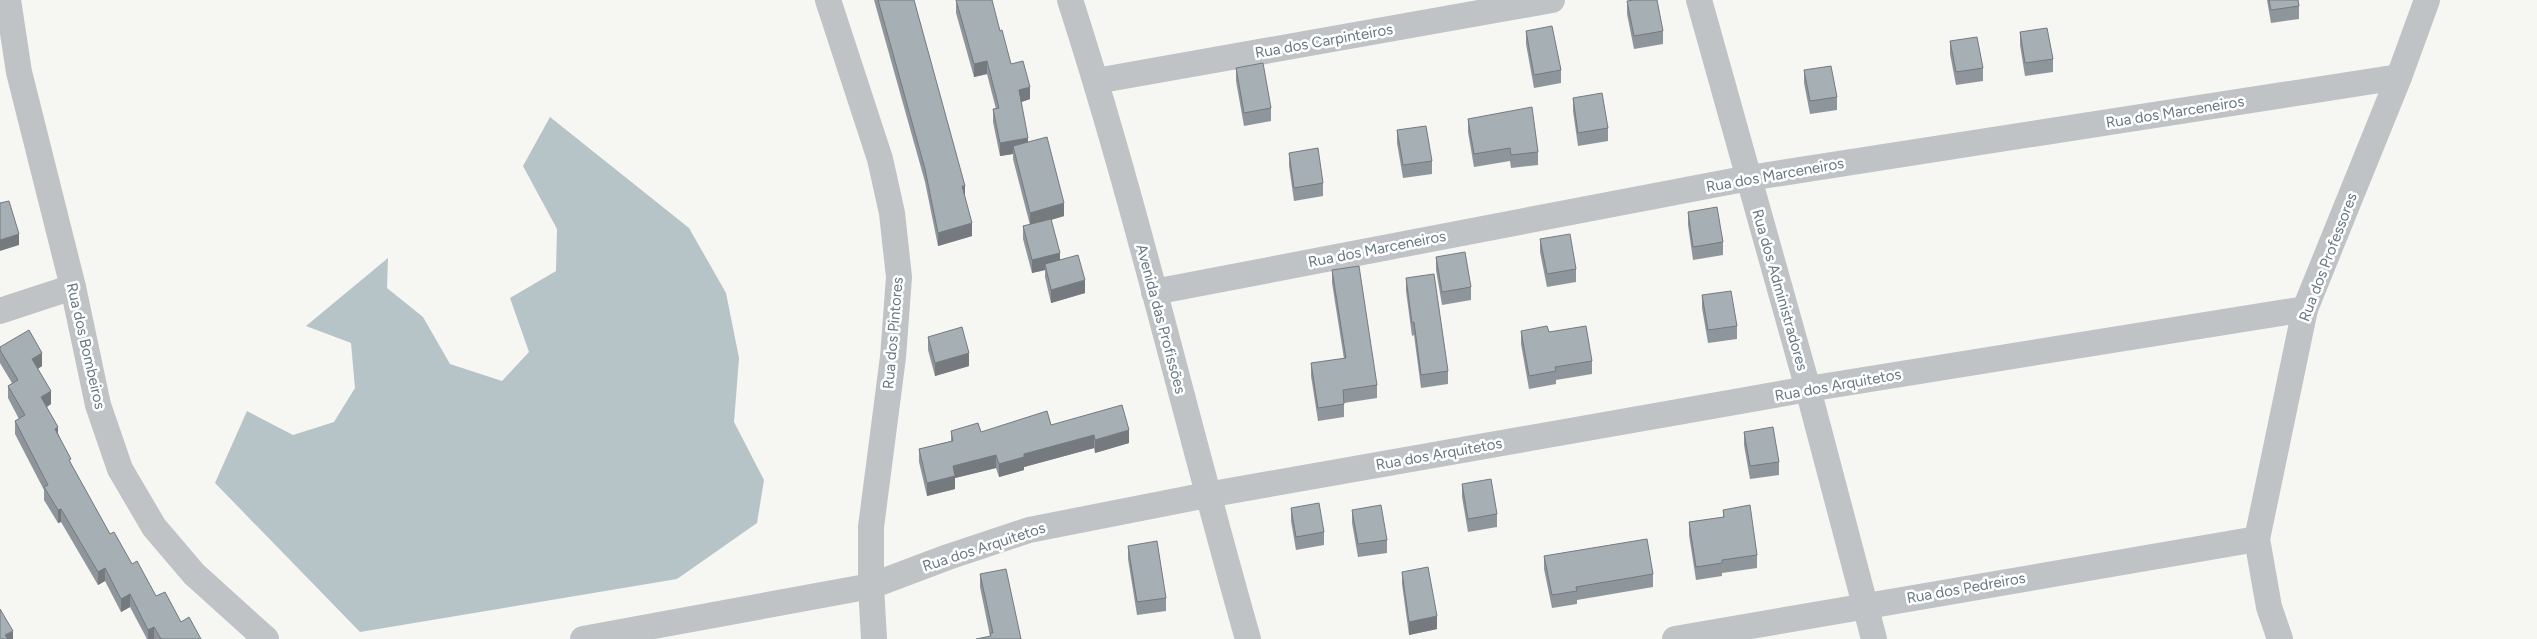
<svg xmlns="http://www.w3.org/2000/svg" width="2537" height="639" font-family="Figtree,sans-serif">
  <rect width="100%" height="100%" fill="#f6f6f3"/>
  <!-- water -->
  <polygon fill="#b6c4c7" points="550,117 689,228 726,293 739,358 734,422 764,480 757,523 677,579 360,632 215,483 247,411 293,435 334,422 355,388 351,343 306,326 388,258 387,288 423,317 450,364 502,381 529,352 510,298 556,271 557,229 523,166"/>
  <g fill="none" stroke-linecap="round" stroke-linejoin="round">
    <!-- street -->
    <g stroke="#bfc3c6" stroke-width="26">
      <polyline points="8,0 19,72 73,287 98,405 120,469 154,527 194,574 266,639"/>
      <polyline points="828,0 880,159 892,213 899,277 893,357 871,527 871,586 874,639"/>
      <path d="M1070 0C1138 210 1187 426 1248 639"/>
      <polyline points="1699,0 1808,389 1874,639"/>
      <polyline points="1096,81 1552,0"/>
      <polyline points="1154,292 1749,178 2399,77"/>
      <polyline points="0,311 73,287"/>
      <polyline points="583,639 871,586 948,557 1029,530 1207,495 1808,389 2305,309"/>
      <polyline points="1675,639 2257,539"/>
      <polyline points="2280,639 2269,607 2257,539 2305,309 2399,77 2427,0"/>
    </g>
  </g>
  <!-- wall -->
  <g fill="#8f969b">
    <polygon points="874,0 914,0 965,196 972,236 938,246 925,182"/>
    <polygon points="956,0 1000,31 1011,64 1030,99 1021,102 1028,142 1064,216 1051,220 1060,260 1085,293 1051,303 1045,277 1045,270 1032,273 1023,239 1023,226 1030,225 1013,159 1013,154 1000,156 993,122 993,109 996,109 987,74 974,77 956,13"/>
    <polygon points="2267,0 2298,0 2299,6 2299,19 2271,23"/>
    <polygon points="1627,1 1663,31 1663,44 1634,49 1627,14"/>
    <polygon points="1526,31 1561,70 1561,83 1534,88 1526,44"/>
    <polygon points="2020,32 2053,59 2053,72 2025,76 2020,45"/>
    <polygon points="1950,41 1983,68 1983,81 1956,85 1950,54"/>
    <polygon points="1236,68 1271,108 1271,121 1244,126 1236,81"/>
    <polygon points="1804,70 1837,97 1837,110 1810,114 1804,83"/>
    <polygon points="1573,98 1608,128 1608,141 1578,146 1573,111"/>
    <polygon points="1468,119 1538,152 1538,165 1511,168 1510,161 1474,167 1468,132"/>
    <polygon points="1397,130 1432,161 1432,174 1403,178 1397,143"/>
    <polygon points="1289,153 1323,183 1323,196 1294,201 1289,166"/>
    <polygon points="1688,212 1723,242 1723,255 1693,260 1688,225"/>
    <polygon points="1540,239 1576,269 1576,282 1547,287 1540,252"/>
    <polygon points="1436,257 1471,287 1471,300 1442,305 1436,270"/>
    <polygon points="1332,270 1377,385 1377,398 1344,403 1344,417 1318,421 1311,376 1311,363 1344,359 1332,283"/>
    <polygon points="1406,278 1448,371 1448,384 1421,388 1414,335 1412,336 1406,291"/>
    <polygon points="1702,295 1737,326 1737,339 1708,343 1702,308"/>
    <polygon points="1521,331 1592,361 1592,374 1556,380 1556,384 1529,389 1521,344"/>
    <polygon points="928,337 969,366 935,376 928,350"/>
    <polygon points="0,347 42,366 38,369 51,404 47,407 71,464 110,534 156,596 181,622 201,639 147,639 130,607 121,612 105,581 98,585 61,522 58,523 44,500 44,490 15,434 15,421 19,419 8,398 8,386 12,383 0,363"/>
    <polygon points="1051,425 1129,443 1095,453 1094,448 1024,467 1024,470 999,477 996,468 955,478 955,489 927,496 919,462 919,449 951,441 951,431 981,432"/>
    <polygon points="1744,432 1779,462 1779,475 1750,479 1744,445"/>
    <polygon points="1462,484 1497,514 1497,527 1468,532 1462,497"/>
    <polygon points="1291,508 1324,532 1324,545 1296,550 1291,521"/>
    <polygon points="1352,510 1387,540 1387,553 1358,557 1352,523"/>
    <polygon points="1723,510 1757,555 1757,568 1722,573 1722,576 1696,580 1689,535 1689,522 1723,517"/>
    <polygon points="1128,546 1166,598 1166,611 1137,615 1128,559"/>
    <polygon points="1544,556 1653,574 1653,587 1577,600 1577,604 1552,608 1544,569"/>
    <polygon points="1402,572 1437,629 1409,635 1402,584"/>
    <polygon points="980,574 1021,639 990,636 980,587"/>
  </g>
  <!-- shaded-wall -->
  <g fill="#747a7e">
    <polygon points="987,61 987,74 974,77 974,64"/>
    <polygon points="1030,87 1030,99 1019,103 1019,90"/>
    <polygon points="1028,138 1028,150 1013,146 1013,154 1000,156 1000,143"/>
    <polygon points="962,186 965,186 965,199"/>
    <polygon points="1064,203 1064,216 1030,226 1030,213"/>
    <polygon points="972,223 972,236 938,246 938,233"/>
    <polygon points="19,234 19,245 0,251 0,240"/>
    <polygon points="1060,253 1060,266 1045,264 1045,270 1032,273 1032,260"/>
    <polygon points="1085,280 1085,293 1051,303 1051,290"/>
    <polygon points="42,353 42,366 32,372 32,359"/>
    <polygon points="969,353 969,366 935,376 935,363"/>
    <polygon points="51,391 51,404 41,410 41,397"/>
    <polygon points="58,427 58,440 55,429"/>
    <polygon points="1129,430 1129,443 1095,453 1095,440"/>
    <polygon points="1094,435 1094,448 1024,467 1024,470 999,477 999,464 1024,454"/>
    <polygon points="996,455 996,468 955,478 955,489 927,496 927,483 953,466"/>
    <polygon points="61,509 61,522 58,523 58,510"/>
    <polygon points="105,568 105,581 98,585 98,572"/>
    <polygon points="130,594 130,607 121,612 121,599"/>
    <polygon points="1437,616 1437,629 1409,635 1409,622"/>
    <polygon points="154,627 154,639 148,639 148,630"/>
    <polygon points="13,631 13,639 5,639 5,635"/>
  </g>
  <!-- building -->
  <g fill="#a6afb4" stroke="#747a7e">
    <polygon points="878,0 914,0 965,186 962,186 972,223 938,233 925,169"/>
    <polygon points="956,0 992,0 1000,31 1002,30 1011,64 1023,61 1030,87 1019,90 1028,138 1000,143 993,109 999,108 987,61 974,64"/>
    <polygon points="1634,0 1657,0 1663,31 1634,36 1627,1"/>
    <polygon points="2269,0 2298,0 2299,6 2271,10"/>
    <polygon points="1552,26 1561,70 1534,75 1526,31"/>
    <polygon points="2047,28 2053,59 2025,63 2020,32"/>
    <polygon points="1977,37 1983,68 1956,72 1950,41"/>
    <polygon points="1263,63 1271,108 1244,113 1236,68"/>
    <polygon points="1831,66 1837,97 1810,101 1804,70"/>
    <polygon points="1602,93 1608,128 1578,133 1573,98"/>
    <polygon points="1532,107 1538,152 1511,155 1510,148 1474,154 1468,119"/>
    <polygon points="1426,126 1432,161 1403,165 1397,130"/>
    <polygon points="1047,137 1064,203 1030,213 1013,146"/>
    <polygon points="1318,148 1323,183 1294,188 1289,153"/>
    <polygon points="9,201 19,234 0,240 0,203"/>
    <polygon points="1717,207 1723,242 1693,247 1688,212"/>
    <polygon points="1051,219 1060,253 1032,260 1023,226"/>
    <polygon points="1570,234 1576,269 1547,274 1540,239"/>
    <polygon points="1465,252 1471,287 1442,292 1436,257"/>
    <polygon points="1078,255 1085,280 1051,290 1045,264"/>
    <polygon points="1359,266 1377,385 1343,390 1344,404 1318,408 1311,363 1346,358 1332,270"/>
    <polygon points="1434,274 1448,371 1421,375 1414,322 1412,323 1406,278"/>
    <polygon points="1731,291 1737,326 1708,330 1702,295"/>
    <polygon points="1547,326 1549,332 1586,326 1592,361 1555,367 1556,371 1529,376 1521,331"/>
    <polygon points="962,327 969,353 935,363 928,337"/>
    <polygon points="29,330 42,353 32,359 51,391 41,397 58,427 55,429 71,459 69,460 110,534 114,532 132,564 137,561 156,596 165,592 181,622 189,617 201,639 161,639 154,627 148,630 130,594 121,599 105,568 98,572 61,509 58,510 44,487 48,485 15,421 25,415 8,386 18,380 0,350 0,347"/>
    <polygon points="1122,405 1129,430 1095,440 1094,435 1024,454 1024,457 999,464 996,455 953,466 955,476 927,483 919,449 953,441 951,431 978,423 981,432 1047,411 1051,425"/>
    <polygon points="1773,427 1779,462 1750,466 1744,432"/>
    <polygon points="1491,479 1497,514 1468,519 1462,484"/>
    <polygon points="1319,503 1324,532 1296,537 1291,508"/>
    <polygon points="1381,505 1387,540 1358,544 1352,510"/>
    <polygon points="1750,505 1757,555 1722,560 1722,563 1696,567 1689,522 1724,517 1723,510"/>
    <polygon points="1647,539 1653,574 1576,587 1577,591 1552,595 1544,556"/>
    <polygon points="1157,541 1166,598 1137,602 1128,546"/>
    <polygon points="1428,567 1437,616 1409,622 1402,572"/>
    <polygon points="1006,569 1021,639 976,639 991,636 990,633 993,633 980,574"/>
    <polygon points="0,609 13,631 5,635 8,639 0,639"/>
  </g>
  <g text-anchor="middle" dominant-baseline="central" stroke-width="5" stroke-linejoin="round" paint-order="stroke">
    <!-- street labels -->
    <g font-size="15" fill="#667883" stroke="#fff">
      <text transform="translate(1324 41) rotate(-10)">Rua dos Carpinteiros</text>
      <text transform="translate(2175 112) rotate(-9)">Rua dos Marceneiros</text>
      <text transform="translate(1775 175) rotate(-10)">Rua dos Marceneiros</text>
      <text transform="translate(1377 249) rotate(-11)">Rua dos Marceneiros</text>
      <text transform="translate(2328 257) rotate(-69)">Rua dos Professores</text>
      <text transform="translate(1780 290) rotate(74)">Rua dos Administradores</text>
      <text transform="translate(1161 319) rotate(75)">Avenida das Profissões</text>
      <text transform="translate(893 333) rotate(-85)">Rua dos Pintores</text>
      <text transform="translate(86 346) rotate(77)">Rua dos Bombeiros</text>
      <text transform="translate(1838 385) rotate(-10)">Rua dos Arquitetos</text>
      <text transform="translate(1439 454) rotate(-10)">Rua dos Arquitetos</text>
      <text transform="translate(984 547) rotate(-18)">Rua dos Arquitetos</text>
      <text transform="translate(1966 588) rotate(-10)">Rua dos Pedreiros</text>
    </g>
  </g>
</svg>
